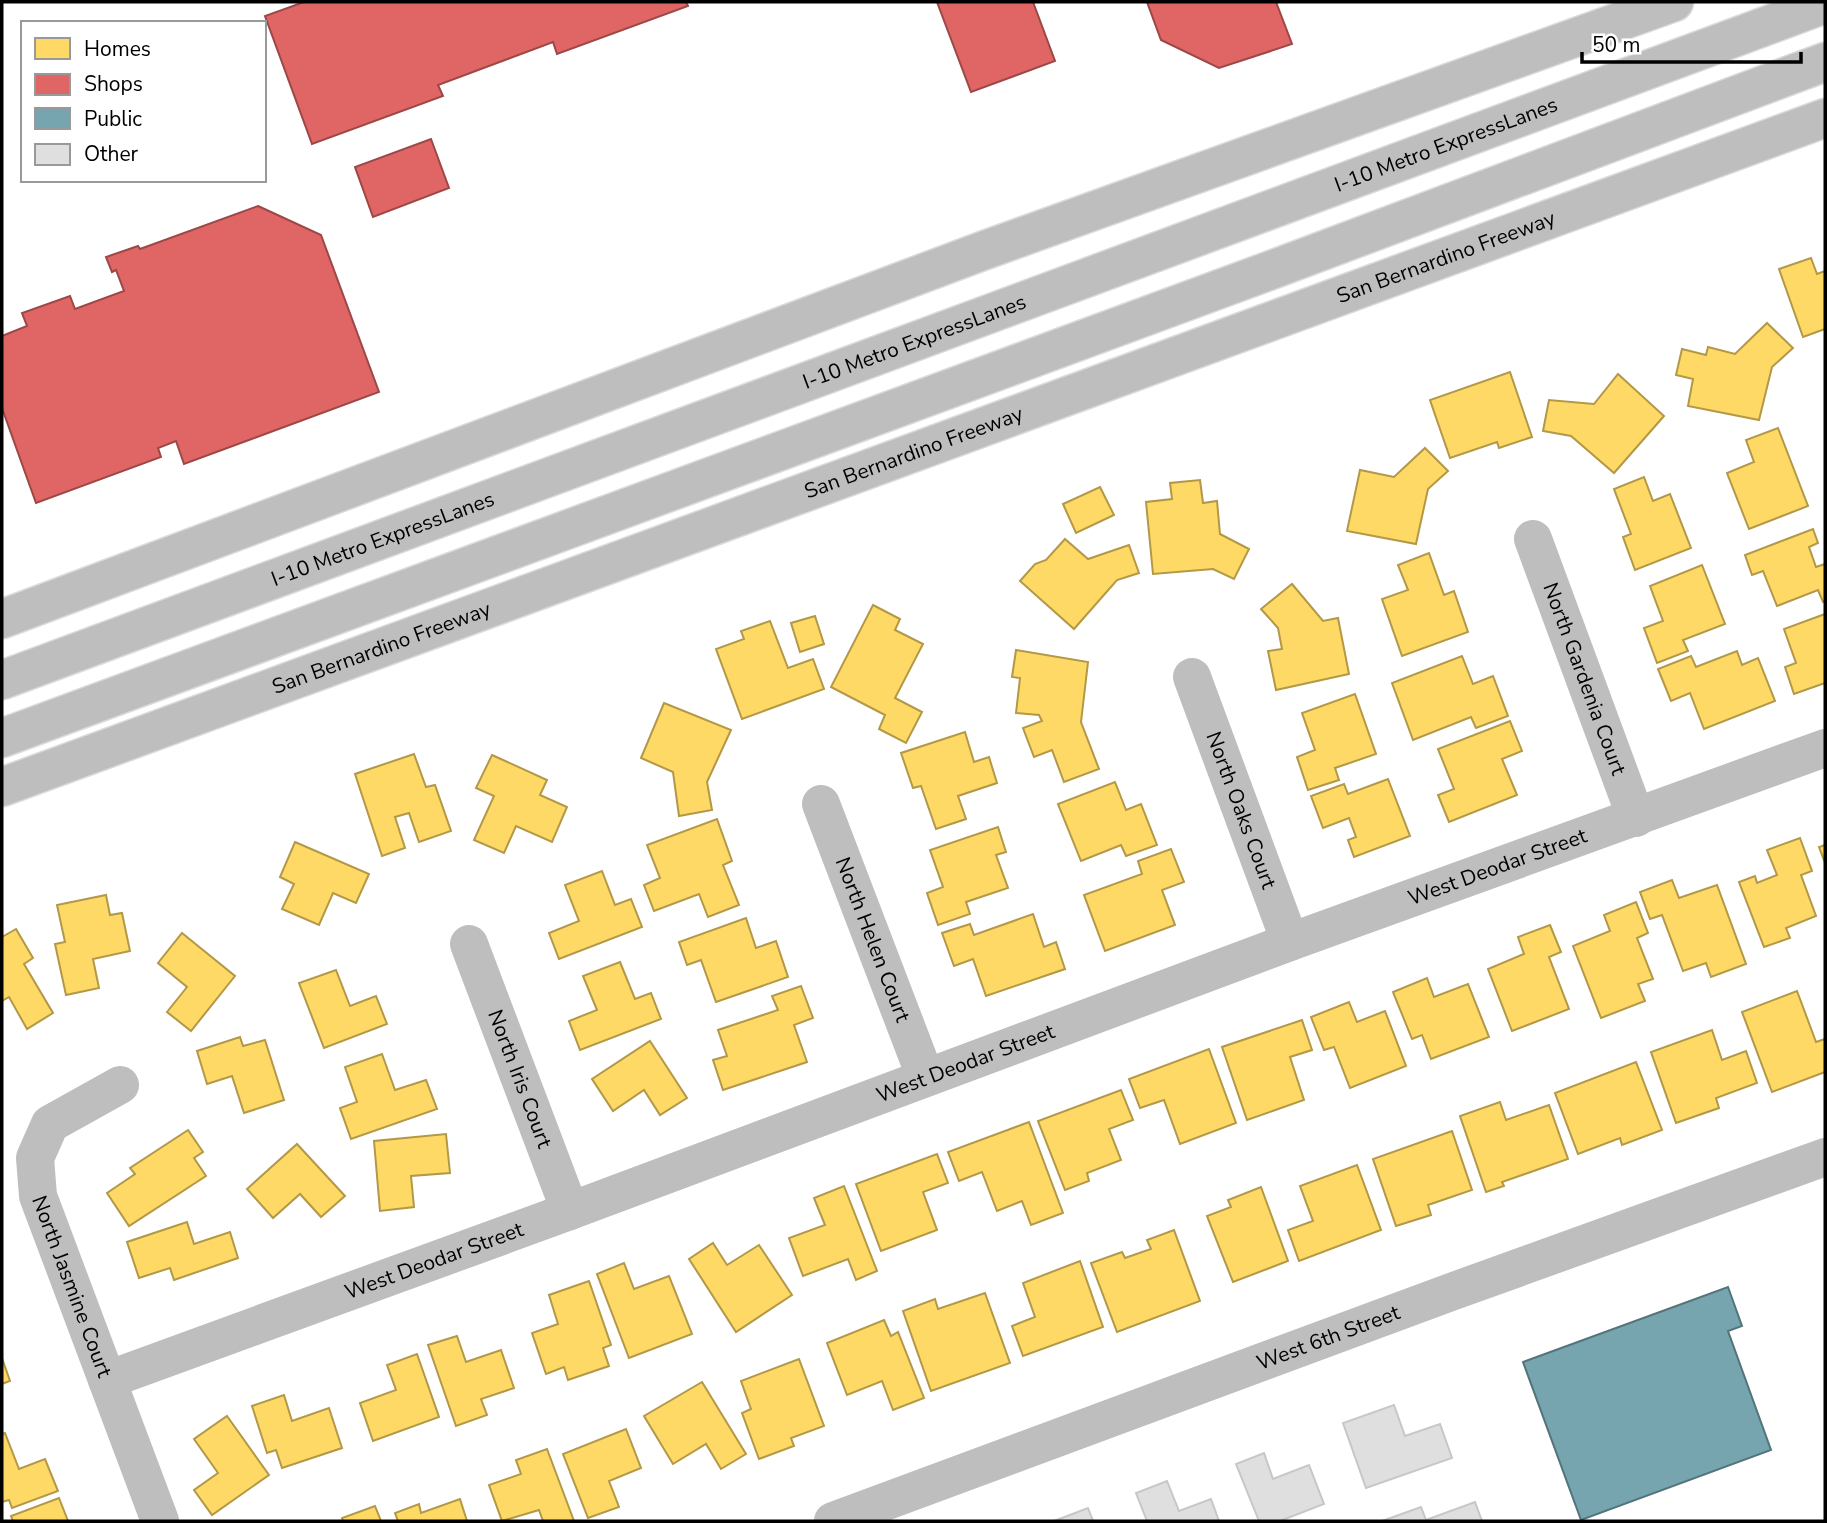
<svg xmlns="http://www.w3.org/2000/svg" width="1827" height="1523" font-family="'Nunito Sans',sans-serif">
  <rect width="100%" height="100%" fill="#fff"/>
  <!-- homes -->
  <g fill="#ffd966" stroke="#b29847" stroke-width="2">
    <polygon points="1811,258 1817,274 1825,271 1825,329 1803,337 1779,269"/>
    <polygon points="1767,323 1793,348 1772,367 1759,420 1688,406 1693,379 1676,375 1682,349 1706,355 1708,347 1735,354"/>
    <polygon points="1510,372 1532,437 1499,448 1497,442 1450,458 1430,400"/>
    <polygon points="1618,374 1664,416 1614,473 1571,436 1543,431 1549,400 1594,404"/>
    <polygon points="1778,428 1808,506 1749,529 1727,473 1754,462 1746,440"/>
    <polygon points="1425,448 1448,471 1428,489 1416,544 1347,531 1360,470 1394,477"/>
    <polygon points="1644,477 1653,501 1670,494 1691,548 1635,570 1623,537 1631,534 1614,489"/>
    <polygon points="1200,480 1203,503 1217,501 1220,534 1249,549 1234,579 1213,569 1153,574 1146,502 1172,499 1170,483"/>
    <polygon points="1100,487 1114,515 1076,533 1063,504"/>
    <polygon points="1813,529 1818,543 1809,547 1816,567 1825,564 1825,601 1823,602 1818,590 1777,606 1763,571 1752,575 1745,555"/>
    <polygon points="1065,539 1088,559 1129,545 1139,573 1117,580 1074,629 1020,581 1035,564 1046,560"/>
    <polygon points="1429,553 1444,595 1454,591 1468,632 1402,656 1382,599 1408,590 1398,565"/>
    <polygon points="1702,565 1725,624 1683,640 1688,651 1657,663 1644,628 1663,621 1650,586"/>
    <polygon points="1292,584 1323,621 1338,618 1349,674 1276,690 1268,651 1282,649 1278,628 1261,609"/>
    <polygon points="873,605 900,619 895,630 923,644 895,698 922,712 906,743 879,729 885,715 831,687"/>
    <polygon points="1825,614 1825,683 1794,694 1785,667 1796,663 1784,629"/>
    <polygon points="815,616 824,644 800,652 791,623"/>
    <polygon points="770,621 788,668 813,659 824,689 742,719 716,649 744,639 741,631"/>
    <polygon points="1016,650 1088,662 1081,722 1099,769 1064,782 1052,750 1034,757 1023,728 1042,721 1039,715 1016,713 1020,678 1012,677"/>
    <polygon points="1737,651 1742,665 1758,658 1775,701 1704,729 1690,693 1671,701 1658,669 1691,656 1696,667"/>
    <polygon points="1462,656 1473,684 1493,676 1508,716 1476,728 1471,717 1413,740 1392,683"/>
    <polygon points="1355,694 1376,754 1335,768 1339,780 1308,790 1297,757 1315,750 1302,713"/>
    <polygon points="664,703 731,730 707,782 712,810 679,816 673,772 641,758"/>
    <polygon points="1510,721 1522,751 1502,759 1517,795 1449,822 1438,795 1454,789 1438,749"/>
    <polygon points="965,732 974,762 989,757 997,783 958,796 966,819 936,829 921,786 913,788 901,753"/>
    <polygon points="414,754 426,787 435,785 451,831 419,842 409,813 395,817 405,848 382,856 355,774"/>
    <polygon points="492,755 547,780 540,795 567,807 552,842 516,826 504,853 474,840 494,796 476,788"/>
    <polygon points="1388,779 1410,836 1354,857 1348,840 1356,837 1349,818 1323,828 1311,796 1344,784 1348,794"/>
    <polygon points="1115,782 1126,810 1141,804 1157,845 1126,856 1121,845 1081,861 1058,804"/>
    <polygon points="717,819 732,861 723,865 739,905 708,917 699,894 654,911 644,885 660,878 647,845"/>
    <polygon points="998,827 1006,852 996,855 1008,888 966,902 970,914 938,925 927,893 943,887 930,850"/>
    <polygon points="1800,838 1812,871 1801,875 1816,916 1786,928 1790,938 1764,947 1739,882 1755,876 1757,883 1777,875 1767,850"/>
    <polygon points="295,842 369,874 356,903 333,893 319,925 282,909 294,884 280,877"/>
    <polygon points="1825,845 1825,863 1819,847"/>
    <polygon points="1171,849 1184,882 1162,890 1175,925 1105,951 1084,895 1142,874 1138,861"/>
    <polygon points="602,871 615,905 631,899 642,927 559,959 549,933 579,921 565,885"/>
    <polygon points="1672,880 1679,898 1717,885 1746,964 1711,977 1706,963 1683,971 1662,915 1650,919 1640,892"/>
    <polygon points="106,895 110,915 122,913 130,951 93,959 99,988 66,995 55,944 65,942 57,905"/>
    <polygon points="1636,902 1648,933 1637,938 1653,979 1638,984 1645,1001 1601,1018 1573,946 1610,931 1604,915"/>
    <polygon points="1033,914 1044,947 1056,942 1065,969 986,996 973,959 954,966 942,933 970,924 974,935"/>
    <polygon points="746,918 756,948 776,941 788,977 716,1002 701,960 687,965 679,942"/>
    <polygon points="1550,925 1561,952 1549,957 1569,1009 1512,1031 1488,969 1524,954 1518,937"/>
    <polygon points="16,929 33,958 24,964 53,1013 27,1029 9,997 2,1001 2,937"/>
    <polygon points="182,933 235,976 191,1031 167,1012 187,987 158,963"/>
    <polygon points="620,962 635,999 651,993 661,1019 580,1050 569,1021 597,1010 583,976"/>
    <polygon points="336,970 350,1006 376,996 387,1024 324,1048 299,983"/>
    <polygon points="1427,978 1434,997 1468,984 1489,1037 1431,1059 1422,1035 1412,1039 1393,992"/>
    <polygon points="801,986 813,1018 794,1025 807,1062 723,1090 713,1060 727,1056 718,1030 778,1010 772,996"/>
    <polygon points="1797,991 1816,1042 1825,1039 1825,1072 1772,1092 1742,1012"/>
    <polygon points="1349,1002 1357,1022 1385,1011 1406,1066 1350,1088 1334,1047 1324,1050 1311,1017"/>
    <polygon points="1302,1020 1312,1050 1290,1057 1304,1100 1247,1120 1222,1047"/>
    <polygon points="1712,1030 1722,1060 1746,1051 1757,1083 1716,1098 1719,1108 1676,1123 1651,1052"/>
    <polygon points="240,1037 243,1046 265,1040 284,1100 244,1113 232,1076 207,1084 197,1051"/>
    <polygon points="650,1041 687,1098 660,1115 644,1090 613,1111 592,1079"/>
    <polygon points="1209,1049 1236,1123 1180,1144 1164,1100 1140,1108 1129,1079"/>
    <polygon points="382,1054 395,1090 426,1080 437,1109 351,1139 340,1108 357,1102 345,1067"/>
    <polygon points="1636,1062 1662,1130 1622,1145 1620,1138 1578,1154 1555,1093"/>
    <polygon points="1121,1090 1133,1120 1109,1129 1121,1160 1087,1173 1089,1181 1065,1190 1038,1121"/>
    <polygon points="1500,1102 1506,1120 1549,1105 1568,1159 1502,1182 1504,1186 1486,1192 1460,1116"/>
    <polygon points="1029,1122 1063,1213 1031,1225 1022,1201 997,1211 982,1172 959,1181 948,1152"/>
    <polygon points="188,1130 203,1152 194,1158 206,1176 129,1226 107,1193 135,1174 130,1168"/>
    <polygon points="1452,1131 1472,1190 1428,1205 1431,1215 1396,1226 1373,1159"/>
    <polygon points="446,1134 450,1173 411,1176 414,1207 380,1211 374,1141"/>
    <polygon points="297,1144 345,1196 321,1217 300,1194 273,1218 247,1189"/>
    <polygon points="937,1154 948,1183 923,1192 937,1230 881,1251 856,1184"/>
    <polygon points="1357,1165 1381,1230 1299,1261 1288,1230 1313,1221 1300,1186"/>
    <polygon points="844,1186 877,1271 856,1280 848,1259 803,1276 789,1238 825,1225 814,1198"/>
    <polygon points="1261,1187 1288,1261 1233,1282 1207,1216 1231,1207 1228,1200"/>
    <polygon points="187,1222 194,1244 230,1232 238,1258 174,1280 170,1268 139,1278 127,1242"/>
    <polygon points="1174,1230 1200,1301 1117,1332 1091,1263 1122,1252 1125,1258 1151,1249 1147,1240"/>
    <polygon points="713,1243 727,1265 759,1245 792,1295 736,1332 689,1259"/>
    <polygon points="1080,1261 1103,1327 1023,1356 1012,1326 1035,1317 1023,1283"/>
    <polygon points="624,1263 634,1289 669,1276 692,1334 629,1358 597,1274"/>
    <polygon points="589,1281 611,1345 603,1348 609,1366 568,1380 564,1367 546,1374 532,1333 558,1324 549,1295"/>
    <polygon points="985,1293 1010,1363 931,1391 903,1311 935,1299 938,1309"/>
    <polygon points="884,1320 891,1336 898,1332 924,1398 893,1410 882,1381 847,1395 827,1343"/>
    <polygon points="457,1336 466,1362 501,1350 514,1388 481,1399 487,1415 456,1426 428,1345"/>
    <polygon points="417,1354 439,1417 373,1441 360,1403 396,1390 387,1365"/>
    <polygon points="2,1358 10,1381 2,1384"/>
    <polygon points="799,1359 824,1426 791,1438 794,1446 759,1459 742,1413 751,1409 741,1381"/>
    <polygon points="702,1382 746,1454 721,1469 706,1444 673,1464 644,1416"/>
    <polygon points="284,1395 292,1421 329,1408 342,1448 282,1468 276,1450 267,1453 252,1406"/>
    <polygon points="227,1416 269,1475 212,1515 194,1490 218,1473 194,1439"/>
    <polygon points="626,1429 641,1468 609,1481 619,1507 588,1518 563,1454"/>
    <polygon points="5,1433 19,1469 45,1459 58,1491 12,1508 9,1500 2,1502 2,1434"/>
    <polygon points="547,1449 574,1521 543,1521 539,1510 502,1521 489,1485 521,1474 516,1460"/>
    <polygon points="59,1498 68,1521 13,1521 11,1516"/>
    <polygon points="460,1499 467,1521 398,1521 395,1513 419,1504 421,1513"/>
    <polygon points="375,1506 381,1521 343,1521 342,1518"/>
  </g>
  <!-- shops -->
  <g fill="#e06666" stroke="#9d4747" stroke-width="2">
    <polygon points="304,2 686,2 688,6 557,54 553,42 438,85 443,96 312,144 265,16"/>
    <polygon points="937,2 1033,2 1055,61 971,92"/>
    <polygon points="1147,2 1276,2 1292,44 1219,68 1161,40"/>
    <polygon points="431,139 449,188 373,217 355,167"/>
    <polygon points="258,206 321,235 379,392 184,464 176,441 158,448 161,457 36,503 2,408 2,336 27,326 22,313 70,296 75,309 124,291 116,270 112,272 106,257 138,246 140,249"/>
  </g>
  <!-- public -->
  <polygon fill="#76a5af" stroke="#53747a" stroke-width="2" points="1728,1287 1742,1326 1728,1331 1771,1450 1581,1520 1523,1362"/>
  <!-- building -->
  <g fill="#dfdfdf" stroke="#c7c7c7" stroke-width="2">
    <polygon points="1394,1405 1405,1436 1440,1424 1452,1458 1366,1488 1343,1423"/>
    <polygon points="1264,1453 1273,1479 1309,1465 1324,1504 1280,1521 1259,1521 1236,1464"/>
    <polygon points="1167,1481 1179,1511 1211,1499 1219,1521 1147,1521 1136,1493"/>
    <polygon points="1475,1502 1482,1521 1382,1521 1421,1507 1426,1520"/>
    <polygon points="1088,1508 1093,1521 1054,1521"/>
  </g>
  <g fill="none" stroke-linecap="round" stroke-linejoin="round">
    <defs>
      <g id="highway">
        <polyline points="2,619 985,250 1674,2"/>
        <path id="s8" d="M2 680 1825 4"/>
        <polyline points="2,738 1274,269 1825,62"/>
        <path id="s9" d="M2 787 1825 118"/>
      </g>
    </defs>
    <!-- highway casing -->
    <use href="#highway" stroke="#dbdbdb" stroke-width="41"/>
    <!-- minor -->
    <g stroke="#bebebe" stroke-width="38">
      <path id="s1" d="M1533 539 1636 818"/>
      <path id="s2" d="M1192 677 1290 942"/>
      <path id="s3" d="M821 804 925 1076"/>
      <path id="s4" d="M469 944 570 1211"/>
      <path id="s5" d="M120 1085 50 1124 35 1158 38 1196 160 1521"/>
      <path id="s6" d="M107 1380 570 1211 1290 942 1825 748"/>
      <path id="s7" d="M833 1521 1451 1292 1825 1157"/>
    </g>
    <!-- highway -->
    <use href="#highway" stroke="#bebebe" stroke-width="38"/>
  </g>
  <g text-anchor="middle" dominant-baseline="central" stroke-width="7" stroke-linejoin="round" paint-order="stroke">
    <!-- street labels -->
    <g font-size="21" fill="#000" stroke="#fff">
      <text stroke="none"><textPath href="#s8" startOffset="1540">I-10 Metro ExpressLanes</textPath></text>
      <text stroke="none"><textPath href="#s9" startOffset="1538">San Bernardino Freeway</textPath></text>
      <text stroke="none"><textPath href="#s8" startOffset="973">I-10 Metro ExpressLanes</textPath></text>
      <text stroke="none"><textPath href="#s9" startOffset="971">San Bernardino Freeway</textPath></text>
      <text stroke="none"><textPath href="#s8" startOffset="406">I-10 Metro ExpressLanes</textPath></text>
      <text stroke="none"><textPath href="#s9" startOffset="404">San Bernardino Freeway</textPath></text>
      <text stroke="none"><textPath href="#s1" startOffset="149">North Gardenia Court</textPath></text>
      <text stroke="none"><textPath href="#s2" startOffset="142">North Oaks Court</textPath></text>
      <text stroke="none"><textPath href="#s6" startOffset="1482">West Deodar Street</textPath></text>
      <text stroke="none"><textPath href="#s3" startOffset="145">North Helen Court</textPath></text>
      <text stroke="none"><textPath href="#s6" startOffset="915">West Deodar Street</textPath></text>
      <text stroke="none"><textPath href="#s4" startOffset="144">North Iris Court</textPath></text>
      <text stroke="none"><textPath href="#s6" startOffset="348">West Deodar Street</textPath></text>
      <text stroke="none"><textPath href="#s5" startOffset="252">North Jasmine Court</textPath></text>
      <text stroke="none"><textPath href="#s7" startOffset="528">West 6th Street</textPath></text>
    </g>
  </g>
  <!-- border -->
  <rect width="1827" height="1523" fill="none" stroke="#000000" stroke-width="7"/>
  <!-- legend -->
  <rect x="21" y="21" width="245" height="161" fill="#ffffff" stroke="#999999" stroke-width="2"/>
  <rect x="35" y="38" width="35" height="21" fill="#ffd966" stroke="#999999" stroke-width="2"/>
  <text x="84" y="56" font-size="21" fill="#000000">Homes</text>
  <rect x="35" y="74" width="35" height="21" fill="#e06666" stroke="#999999" stroke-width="2"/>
  <text x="84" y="91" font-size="21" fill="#000000">Shops</text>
  <rect x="35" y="108" width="35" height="21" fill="#76a5af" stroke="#999999" stroke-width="2"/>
  <text x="84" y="126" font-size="21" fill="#000000">Public</text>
  <rect x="35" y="144" width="35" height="21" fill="#dfdfdf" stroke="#999999" stroke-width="2"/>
  <text x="84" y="161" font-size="21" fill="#000000">Other</text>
  <!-- scale -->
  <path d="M1582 52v10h219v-10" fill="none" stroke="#000000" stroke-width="3.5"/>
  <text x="1592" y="52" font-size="21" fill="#000000" stroke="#ffffff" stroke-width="5" paint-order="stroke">50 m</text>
</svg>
